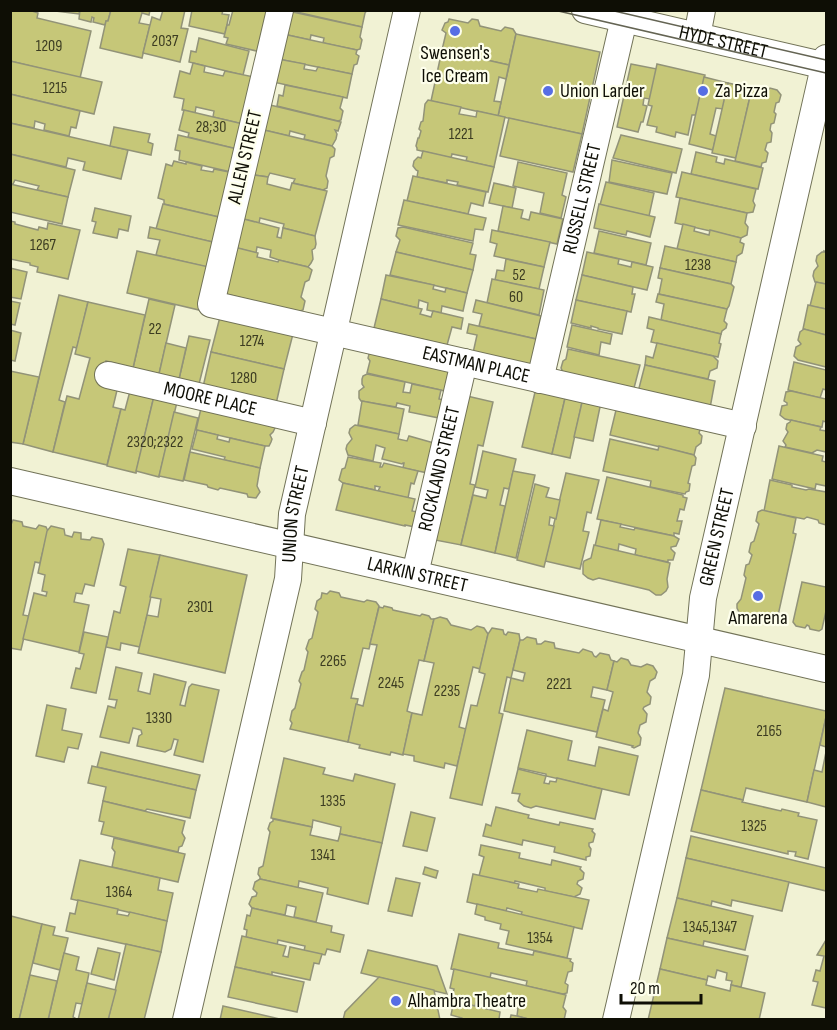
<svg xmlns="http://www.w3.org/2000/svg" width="837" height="1030" font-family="'Sofia Sans Condensed',sans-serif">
  <rect width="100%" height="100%" fill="#f1f2d4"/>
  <!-- building -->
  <g fill="#c6c778" stroke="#929378" stroke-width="1.5">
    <polygon points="10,10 29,10 38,13 37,18 91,31 80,78 10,61"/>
    <polygon points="47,10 80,10 79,14"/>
    <polygon points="80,10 111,10 108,21 106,21 105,25 93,22 94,18 92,17 91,22 79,19"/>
    <polygon points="111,10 150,10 149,15 142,13 139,23 150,25 142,58 100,48 106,21 108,21"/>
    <polygon points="163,10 185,10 181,28 188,29 180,62 143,53 152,17 160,20"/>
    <polygon points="192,10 223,10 222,14 229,15 225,34 189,26"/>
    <polygon points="233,10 271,10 261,52 226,44 228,38 224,37 227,25 229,25"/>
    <polygon points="288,10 367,10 365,13 362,27"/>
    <polygon points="288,11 362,27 360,37 362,40 360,49 357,50 323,43 324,38 311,35 310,40 283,34"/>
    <polygon points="449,19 468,23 472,19 478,20 480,26 501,31 505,27 513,29 516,34 509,65 442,50 446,33 442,30 445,23 448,22"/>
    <polygon points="283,34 357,50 356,54 359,56 357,64 354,65 352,74 278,59"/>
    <polygon points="516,34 600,52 582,134 498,116"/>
    <polygon points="199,38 249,51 243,75 189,62 191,51 196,52"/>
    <polygon points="442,50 509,65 506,79 499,77 494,101 501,102 498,116 431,101"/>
    <polygon points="278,59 305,64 304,69 316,71 318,67 352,74 347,98 273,82"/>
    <polygon points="10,61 102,82 94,114 10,94"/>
    <polygon points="193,63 205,66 204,72 223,76 225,71 254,77 243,124 213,117 214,111 196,107 195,113 182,110 184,99 174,97 180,71 190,74"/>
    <polygon points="631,64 657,69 650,99 644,98 643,105 647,106 643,122 641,122 638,132 617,127"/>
    <polygon points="657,64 705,75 696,115 692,115 688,135 676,132 675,137 656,132 657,127 647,125 652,106 648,105"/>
    <polygon points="704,77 728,83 723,109 716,108 710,134 716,136 713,150 689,144"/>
    <polygon points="728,83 752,88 736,158 712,153"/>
    <polygon points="285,85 343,97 340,108 343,111 341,120 338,121 277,106 279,95 283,96"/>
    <polygon points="752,88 767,92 770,88 777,90 781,95 779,102 776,103 774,112 776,114 774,123 771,124 770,130 772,133 771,142 767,143 765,150 768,153 766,162 762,163 761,167 735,161"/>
    <polygon points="10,94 80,111 76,128 71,127 69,136 44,130 45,124 35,121 34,128 10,123"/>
    <polygon points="428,100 461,107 459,114 476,117 477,111 505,117 494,167 466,161 467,157 452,154 451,158 417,150 417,148 416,146 418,138 419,138 421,131 419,129 421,122 423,121 425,104"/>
    <polygon points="266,104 341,122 338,131 335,130 337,134 336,139 332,146 304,139 305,135 290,131 289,136 260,129"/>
    <polygon points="184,110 243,124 237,149 188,137 189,133 179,130"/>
    <polygon points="509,118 582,134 573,172 500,156"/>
    <polygon points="10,123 128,150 121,179 83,170 85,162 68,158 66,167 10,154"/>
    <polygon points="114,127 150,134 148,142 153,144 151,155 110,146"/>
    <polygon points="264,130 332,146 335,149 334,156 330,158 326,176 328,181 327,188 323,190 293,183 295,179 270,173 268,177 254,175"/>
    <polygon points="178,135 237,149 231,172 179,160 180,151 175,150"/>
    <polygon points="621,135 682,149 676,173 613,158"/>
    <polygon points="423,151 494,167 488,192 457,185 458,182 447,180 447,183 417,177 418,171 416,170 413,166 414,161 418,157 421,158"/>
    <polygon points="696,152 717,157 716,162 724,164 725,159 763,168 758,189 691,174"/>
    <polygon points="10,154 75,170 68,197 37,190 39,186 15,180 13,184 10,184"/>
    <polygon points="612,160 672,173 667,194 609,182"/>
    <polygon points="174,161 186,164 186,162 202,166 201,170 213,172 214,169 234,173 223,218 164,204 164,200 158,198 166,164 172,166"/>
    <polygon points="518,162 567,173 562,195 566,197 561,218 540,213 544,193 513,186"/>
    <polygon points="682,172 756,189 753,201 755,205 753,212 747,213 676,197"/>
    <polygon points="254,175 268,177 267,184 290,190 292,183 327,191 315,236 283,228 284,224 260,218 259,223 243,219"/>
    <polygon points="413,176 486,192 483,206 471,203 468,214 407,201"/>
    <polygon points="606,182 654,193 649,216 600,205"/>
    <polygon points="494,183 516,188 512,208 489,203"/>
    <polygon points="10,184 68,197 62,224 10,212"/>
    <polygon points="680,198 747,213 745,223 748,227 747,235 741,238 675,223"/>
    <polygon points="404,200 486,218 483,230 475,229 473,241 398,225"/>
    <polygon points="163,204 223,218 217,243 156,229"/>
    <polygon points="599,204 655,217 650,237 627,231 626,235 594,228"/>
    <polygon points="503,206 523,210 521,218 529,220 531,212 563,219 557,244 498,231"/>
    <polygon points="95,208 131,216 128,231 119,229 117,238 93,233 96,222 92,221"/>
    <polygon points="240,218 279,228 277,237 281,238 283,228 315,236 316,244 315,248 312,250 313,259 311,263 308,267 279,260 270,257 271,250 257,247 256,253 233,247"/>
    <polygon points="10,221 15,222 15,224 38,230 39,227 47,229 48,223 80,230 68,279 37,272 38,267 30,265 30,263 10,259"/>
    <polygon points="683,224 695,227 694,231 709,235 710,230 741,238 740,242 744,244 742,253 737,256 736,262 677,249"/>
    <polygon points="150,227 217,243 211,268 156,255 160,240 148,238"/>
    <polygon points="403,227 473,243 470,254 476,255 473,270 396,252 400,240 396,236 398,228"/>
    <polygon points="492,230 550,242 544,267 494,256 497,244 490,242"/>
    <polygon points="599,231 651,243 646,265 594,253"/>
    <polygon points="665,246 736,262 731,284 660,268"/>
    <polygon points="234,247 258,253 257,257 278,262 279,260 308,267 312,270 309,280 305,282 301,297 305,301 303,310 297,312 222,293"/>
    <polygon points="137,251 209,267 199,310 127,293"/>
    <polygon points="824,251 826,252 826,284 815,282 813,276 814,271 818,266 816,261 817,256 822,252 824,252"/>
    <polygon points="396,252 473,270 467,293 390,275"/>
    <polygon points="587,252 619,259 618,264 631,267 632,262 653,267 647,290 582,275"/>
    <polygon points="506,259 544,267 539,289 495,280 497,270 504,271"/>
    <polygon points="10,268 27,272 21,299 10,297"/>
    <polygon points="660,268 731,284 734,287 729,306 727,309 659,294 662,279 658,278"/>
    <polygon points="386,275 434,285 433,289 445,292 446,288 467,293 463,311 442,306 441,313 427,310 428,303 419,300 418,308 381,299"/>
    <polygon points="582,275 633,287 632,294 635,294 631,312 576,300"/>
    <polygon points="492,279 544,290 539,315 487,303"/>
    <polygon points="816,282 826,284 826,309 810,306"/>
    <polygon points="658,294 727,309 724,321 727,324 726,328 722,331 721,334 661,320 664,304 656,302"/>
    <polygon points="59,295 88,302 77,348 73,347 59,400 65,402 53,452 23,444"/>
    <polygon points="149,299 175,305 159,374 133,368"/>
    <polygon points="381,299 422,309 420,314 431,317 433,311 463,318 461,329 452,327 447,345 374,328"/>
    <polygon points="476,300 541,316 536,339 479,326 482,314 473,312"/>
    <polygon points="576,300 627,311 622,334 598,329 598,328 591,326 591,328 571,323"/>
    <polygon points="10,301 20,303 15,325 10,324"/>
    <polygon points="88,302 145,315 133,368 106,361 100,383 118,386 113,407 121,409 107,465 53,452 67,396 79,399 90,358 75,354"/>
    <polygon points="808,305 826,309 826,335 803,329"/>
    <polygon points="221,313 294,330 284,369 211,352"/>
    <polygon points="649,317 721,334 719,343 721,344 718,357 651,342 654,330 647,328"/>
    <polygon points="469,324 536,339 539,342 530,366 473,353 477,335 467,333"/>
    <polygon points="572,325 612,334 610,344 601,342 599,355 567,347"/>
    <polygon points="804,329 826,335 826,367 798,360 794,356 796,347 800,345 801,344 798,340 800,332"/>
    <polygon points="10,330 21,333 15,361 10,360"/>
    <polygon points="189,336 210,340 199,384 179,379"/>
    <polygon points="166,343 186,348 179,379 159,374"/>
    <polygon points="657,343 713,356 718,361 717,368 710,371 708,379 645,365 646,356 653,358"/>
    <polygon points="568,349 640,365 634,388 563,372 561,368 563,361 566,359"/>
    <polygon points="370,350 456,365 449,392 367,373 370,361 368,358"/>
    <polygon points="211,352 284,369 276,404 203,387"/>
    <polygon points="794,362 826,370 826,390 823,389 820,398 788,390"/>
    <polygon points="645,365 715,381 710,408 638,392"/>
    <polygon points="10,371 39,377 23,444 10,442"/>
    <polygon points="367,374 405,382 403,392 410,393 412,384 441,390 439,399 448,401 444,419 409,412 410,406 397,403 396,407 361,401 359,398 359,391 364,387 362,384 362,379 363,376"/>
    <polygon points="536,388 566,394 552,454 522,447"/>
    <polygon points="130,391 154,396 136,473 107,466 121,409 125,410"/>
    <polygon points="791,391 826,399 826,422 823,421 822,427 785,419 780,415 782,406 787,405 787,403 784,401 786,392"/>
    <polygon points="566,394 583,398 570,458 552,454"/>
    <polygon points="154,396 177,402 159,477 136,471"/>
    <polygon points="467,396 493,402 483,446 478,445 470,484 475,485 461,545 435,540"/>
    <polygon points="583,398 601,402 593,441 574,437"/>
    <polygon points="362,401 404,409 399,434 358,425"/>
    <polygon points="202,404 274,424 275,428 273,432 270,435 272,439 271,442 269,446 265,446 196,430"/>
    <polygon points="617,406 702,423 699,433 702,436 701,443 696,447 694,455 610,435"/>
    <polygon points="174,412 198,418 183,481 159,476"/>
    <polygon points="791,420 821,427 820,430 826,431 826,452 817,450 812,453 785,447 786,445 783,441 788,432 786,429 787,424 790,422"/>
    <polygon points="355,425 399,434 398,439 407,441 409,436 434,443 428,473 403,468 404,463 403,463 402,464 382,459 385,448 376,445 373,461 348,455 346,449 347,445 352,439 349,433 350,429"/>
    <polygon points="197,430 218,435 217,439 229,442 230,438 265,446 260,468 224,460 225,457 192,449"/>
    <polygon points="610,439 658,450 659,446 694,455 696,458 695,465 692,466 688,483 690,484 689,491 686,492 685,494 650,487 651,481 603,471"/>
    <polygon points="779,446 823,456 822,461 826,462 826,486 816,484 815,489 772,479"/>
    <polygon points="483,451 516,459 509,489 504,488 500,505 505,506 495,553 461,545 473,495 486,498 488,490 475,487"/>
    <polygon points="190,452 260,468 257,486 260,492 256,498 248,497 247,494 220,488 218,490 208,487 207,485 184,480"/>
    <polygon points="348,457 381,463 380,467 382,467 384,463 418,471 414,484 411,483 408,498 378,491 380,487 375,486 375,490 343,483 339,480 342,469 345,468"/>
    <polygon points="513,471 535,475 516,558 495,553"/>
    <polygon points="566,473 599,480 591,513 587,512 583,531 589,532 580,569 545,561"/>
    <polygon points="607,477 683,495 683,497 687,498 684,510 680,509 677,521 682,521 679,534 674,533 674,536 597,519"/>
    <polygon points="770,480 792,485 792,487 806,490 809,489 826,492 826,525 819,523 818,520 807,517 804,519 764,511"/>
    <polygon points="343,483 415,499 412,511 423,513 420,528 405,525 405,526 336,510"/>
    <polygon points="535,484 549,488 546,497 560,500 556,519 550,517 549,525 554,526 544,567 517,560"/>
    <polygon points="762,510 796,518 793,533 796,534 777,620 774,619 772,622 762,620 761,617 750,614 744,616 740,614 737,608 737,604 741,599 746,578 744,575 746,565 749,564 752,555 749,552 751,543 754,541 759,524 756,521 758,512"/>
    <polygon points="13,520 22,522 23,526 36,529 39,525 46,527 48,531 40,563 35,562 23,615 29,616 21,650 10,648 10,527"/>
    <polygon points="601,520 621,524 620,527 634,530 635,528 674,536 679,539 676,546 671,547 671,549 675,553 673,560 668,560 668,562 635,555 636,549 619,544 618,551 595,546"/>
    <polygon points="51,526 64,529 65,535 72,537 74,532 81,533 81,539 90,540 92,537 102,539 104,544 94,586 85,584 82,594 76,593 74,602 89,605 79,652 23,639 34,593 46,596 47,592 42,591 45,575 38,573 47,531"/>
    <polygon points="594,545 670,563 667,579 668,587 666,591 661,595 656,595 649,590 599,578 593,580 588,578 583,574 583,564 584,561 591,558"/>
    <polygon points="128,549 160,555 140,647 121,643 120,650 106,647 114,611 120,613 126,587 120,585"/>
    <polygon points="160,555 247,575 225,673 138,653 147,615 158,617 161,599 150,597"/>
    <polygon points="802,582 826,587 826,611 822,629 819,631 810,629 809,626 807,625 805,628 796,626 793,622"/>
    <polygon points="330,591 339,593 341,597 364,602 367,600 376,602 379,606 369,649 363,648 351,698 358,699 348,742 290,729 292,723 290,720 292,711 295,708 301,684 299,681 302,672 304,670 308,652 306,649 309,640 312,638 318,612 315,609 317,601 321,598 322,593 327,594"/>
    <polygon points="384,606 392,608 393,610 420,616 422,614 429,616 431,619 434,619 424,661 419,660 407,711 412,713 403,755 391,752 390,755 359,748 360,745 348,742 356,704 363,706 377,645 370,644 379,607 383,608"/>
    <polygon points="440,617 447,619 451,625 471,630 477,626 484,628 488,634 480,669 473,667 459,727 466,729 457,766 445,763 444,768 414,761 414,756 403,754 412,713 422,715 434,663 424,661 434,619"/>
    <polygon points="492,628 503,630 504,634 506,635 508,632 519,634 520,640 511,678 507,677 499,713 503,714 482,805 450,798 471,705 477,706 485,674 479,672 488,634"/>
    <polygon points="84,632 108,637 96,693 71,688 76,668 80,669 84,654 79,653"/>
    <polygon points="527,637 536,639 537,644 541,644 545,641 554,643 555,648 579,653 583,649 592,652 594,656 596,657 600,653 609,655 611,660 614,661 607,690 593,687 591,697 605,700 597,732 504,711 511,678 523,681 525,673 513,670 520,640 523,640"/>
    <polygon points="621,658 628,660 631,665 641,667 647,664 653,666 657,672 655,678 650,681 647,692 651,697 650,704 644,707 643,709 647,714 646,722 640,725 638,733 641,738 640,745 634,748 632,747 633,746 596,737 603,709 608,711 613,692 607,690 614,661 617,662"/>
    <polygon points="116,667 142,673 138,691 150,694 154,674 186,682 180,705 185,706 189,687 192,684 219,690 203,762 174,755 178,740 174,739 171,749 165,752 137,746 139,736 142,734 141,730 133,728 129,743 100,737 108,706 115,708 117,700 109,699"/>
    <polygon points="725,688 826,711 826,717 807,802 746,788 743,800 701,790"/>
    <polygon points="47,705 66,709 62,730 82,734 78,749 68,747 64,762 36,756"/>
    <polygon points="826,717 826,747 820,745"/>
    <polygon points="527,730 572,741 568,760 595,766 599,747 638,756 629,795 546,776 546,774 518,768"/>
    <polygon points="101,752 200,775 196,790 97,767"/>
    <polygon points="826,752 826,807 807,802 814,770 822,772"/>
    <polygon points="284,758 325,768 323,774 353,781 355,774 395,784 382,843 340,834 341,827 313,820 312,827 271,818"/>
    <polygon points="92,766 196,790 190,818 147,809 145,811 103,801 106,787 88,783"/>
    <polygon points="518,769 546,776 544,783 549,784 550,781 556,782 557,778 602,789 595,819 536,806 531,808 524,806 518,801 520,794 512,793"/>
    <polygon points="701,790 743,800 742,802 781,811 782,809 799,813 798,816 817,820 808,859 795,856 796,852 788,851 788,854 691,831"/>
    <polygon points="103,801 185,821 182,833 185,838 182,846 179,847 178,852 101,834 104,822 99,821"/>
    <polygon points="496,807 529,815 528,818 559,825 560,822 593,829 592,831 595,834 593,842 589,843 589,846 591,849 590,856 586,857 586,860 554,852 555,847 523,840 522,845 483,836 486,824 491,826"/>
    <polygon points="411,812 435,818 427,851 403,846"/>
    <polygon points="273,819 312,827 310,835 338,841 340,834 382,843 368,904 327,894 328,888 299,881 298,888 260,879 260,877 258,874 259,868 263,866 270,832 268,829 270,823 273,821"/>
    <polygon points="691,836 826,868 826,891 686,858"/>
    <polygon points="114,838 185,854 178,882 112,867 115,852 112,848"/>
    <polygon points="481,845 520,853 519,858 551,865 552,860 581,867 580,869 584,873 583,879 578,881 577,884 582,888 580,894 574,897 545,891 545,888 515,881 514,884 479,876 484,857 479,855"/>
    <polygon points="686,858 789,882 782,911 732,900 731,906 712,901 711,906 677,898"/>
    <polygon points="80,860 160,878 158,890 173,893 167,921 71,899"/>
    <polygon points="425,867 438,871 436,878 423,874"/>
    <polygon points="473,874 519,884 518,888 537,892 538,889 589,900 582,929 521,915 522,912 507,908 506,911 467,902"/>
    <polygon points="396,878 420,883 412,916 388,911"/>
    <polygon points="260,879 323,893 316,922 294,917 296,907 287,905 285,915 252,908 249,904 252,897 256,896 257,893 253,889 255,882"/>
    <polygon points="677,898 753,916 745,950 704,941 703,946 667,938"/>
    <polygon points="78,900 118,909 117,914 128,916 130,912 167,921 161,952 66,931 70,913 75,914"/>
    <polygon points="477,904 574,927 567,958 506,944 509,931 500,929 501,924 485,920 485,917 475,914"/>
    <polygon points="252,908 332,926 331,932 344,935 340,952 327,949 325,955 304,951 305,946 278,940 277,945 246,937 247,930 244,929 247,915 250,916"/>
    <polygon points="11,916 42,924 19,1020 10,1020"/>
    <polygon points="42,924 55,927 53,935 68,938 60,970 33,963"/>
    <polygon points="459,934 499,943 498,948 533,955 534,951 571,959 570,961 573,963 572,971 568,972 565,983 568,985 567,993 563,994 526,986 527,981 491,973 490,978 451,969"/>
    <polygon points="242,936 286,946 283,956 288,957 290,947 322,954 319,964 314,963 310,980 272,972 272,975 235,967"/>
    <polygon points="667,938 748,956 741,987 731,985 732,981 726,980 727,973 717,970 715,978 708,976 707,980 660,969"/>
    <polygon points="826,940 826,1008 812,1005 818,982 813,981 816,970 820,971 824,956 817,955"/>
    <polygon points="126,944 161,952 144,1020 108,1020"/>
    <polygon points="98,948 120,953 114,980 91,974"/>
    <polygon points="368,950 437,966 447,994 361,973"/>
    <polygon points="64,953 79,957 76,970 89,973 87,983 82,1004 76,1003 73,1017 78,1020 48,1020"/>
    <polygon points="235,967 304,982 297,1012 228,997"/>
    <polygon points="454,969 566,995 563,1007 566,1011 564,1020 532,1020 517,1016 518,1008 489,1001 488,1004 476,1002 475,1006 451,1001 454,989 450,988"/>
    <polygon points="660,969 707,980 706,985 730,991 731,985 765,993 759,1020 648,1020"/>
    <polygon points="30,975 57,981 48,1020 19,1020"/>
    <polygon points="379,977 434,990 440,1020 343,1020 345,1012"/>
    <polygon points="87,983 116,990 108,1020 78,1020"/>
    <polygon points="454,1001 500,1012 499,1019 501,1020 462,1020 462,1018 451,1015"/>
    <polygon points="223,1006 280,1019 280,1020 220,1020"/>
    <polygon points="511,1015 517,1016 532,1020 510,1020"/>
  </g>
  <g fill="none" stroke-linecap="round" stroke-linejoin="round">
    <defs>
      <g id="minor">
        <path id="s1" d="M280 10 211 304 743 426"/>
        <path id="s2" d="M585 10 826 66"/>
        <polyline points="697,36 702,10"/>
        <path id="s3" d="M108 375 313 423"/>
        <path id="s4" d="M540 380 624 19"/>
        <path id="s5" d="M10 481 826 669"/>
        <path id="s6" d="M415 574 464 362"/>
        <path id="s7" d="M186 1020 288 579 292 514 295 501 407 10"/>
        <path id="s8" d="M616 1020 696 675 703 598 826 58"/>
      </g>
    </defs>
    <!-- minor casing -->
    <use href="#minor" stroke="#727358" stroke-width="28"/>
    <!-- minor -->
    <use href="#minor" stroke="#fff" stroke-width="26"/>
    <!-- tram -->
    <g stroke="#646453" stroke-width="1.5">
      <polyline points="554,10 826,73"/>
      <polyline points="610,10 826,60"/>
    </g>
  </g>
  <!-- markers -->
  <g fill="#576ee4" stroke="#feffec" stroke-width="2">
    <circle cx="455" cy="31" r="6"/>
    <circle cx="548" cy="91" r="6"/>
    <circle cx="703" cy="91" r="6"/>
    <circle cx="758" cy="596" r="6"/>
    <circle cx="396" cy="1001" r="6"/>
  </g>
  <g text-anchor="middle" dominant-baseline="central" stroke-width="4.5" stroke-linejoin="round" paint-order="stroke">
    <!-- number labels -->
    <g font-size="16" fill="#3c3c22">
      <text x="165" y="41">2037</text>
      <text x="49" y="46">1209</text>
      <text x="55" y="88">1215</text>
      <text x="211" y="127">28;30</text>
      <text x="461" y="134">1221</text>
      <text x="43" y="245">1267</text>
      <text x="698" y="265">1238</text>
      <text x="519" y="275">52</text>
      <text x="516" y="297">60</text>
      <text x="155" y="329">22</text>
      <text x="252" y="341">1274</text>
      <text x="244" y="378">1280</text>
      <text x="155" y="442">2320;2322</text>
      <text x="200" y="607">2301</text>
      <text x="333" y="661">2265</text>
      <text x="391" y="683">2245</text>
      <text x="559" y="684">2221</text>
      <text x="447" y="691">2235</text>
      <text x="159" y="718">1330</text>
      <text x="769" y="731">2165</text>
      <text x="333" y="801">1335</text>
      <text x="754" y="826">1325</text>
      <text x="323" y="855">1341</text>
      <text x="119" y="892">1364</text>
      <text x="710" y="927">1345,1347</text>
      <text x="540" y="938">1354</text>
    </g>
    <!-- street labels -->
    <g font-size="20" fill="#0e0e05" stroke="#feffec">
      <text stroke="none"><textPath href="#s2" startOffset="142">HYDE STREET</textPath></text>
      <text transform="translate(245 157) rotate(-77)">ALLEN STREET</text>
      <text stroke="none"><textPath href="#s4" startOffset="186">RUSSELL STREET</textPath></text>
      <text stroke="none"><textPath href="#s1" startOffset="574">EASTMAN PLACE</textPath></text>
      <text stroke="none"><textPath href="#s3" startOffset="105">MOORE PLACE</textPath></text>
      <text stroke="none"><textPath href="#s6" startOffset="108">ROCKLAND STREET</textPath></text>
      <text stroke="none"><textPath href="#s7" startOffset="518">UNION STREET</textPath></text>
      <text stroke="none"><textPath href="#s8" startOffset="494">GREEN STREET</textPath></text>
      <text stroke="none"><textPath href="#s5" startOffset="418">LARKIN STREET</textPath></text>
    </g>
    <!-- poi labels -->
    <g font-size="20" fill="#0e0e05" stroke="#feffec" text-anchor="start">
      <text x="455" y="53" text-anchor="middle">Swensen's<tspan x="455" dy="23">Ice Cream</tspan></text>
      <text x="560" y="91">Union Larder</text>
      <text x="715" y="91">Za Pizza</text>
      <text x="758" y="618" text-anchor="middle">Amarena</text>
      <text x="408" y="1001">Alhambra Theatre</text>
    </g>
  </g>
  <!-- border -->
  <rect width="837" height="1030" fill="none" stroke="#0e0e05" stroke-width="24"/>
  <!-- scale -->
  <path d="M621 994v9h80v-9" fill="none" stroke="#0e0e05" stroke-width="3"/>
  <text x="630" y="994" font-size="18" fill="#0e0e05" stroke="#feffec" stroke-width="4.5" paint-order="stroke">20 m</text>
</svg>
